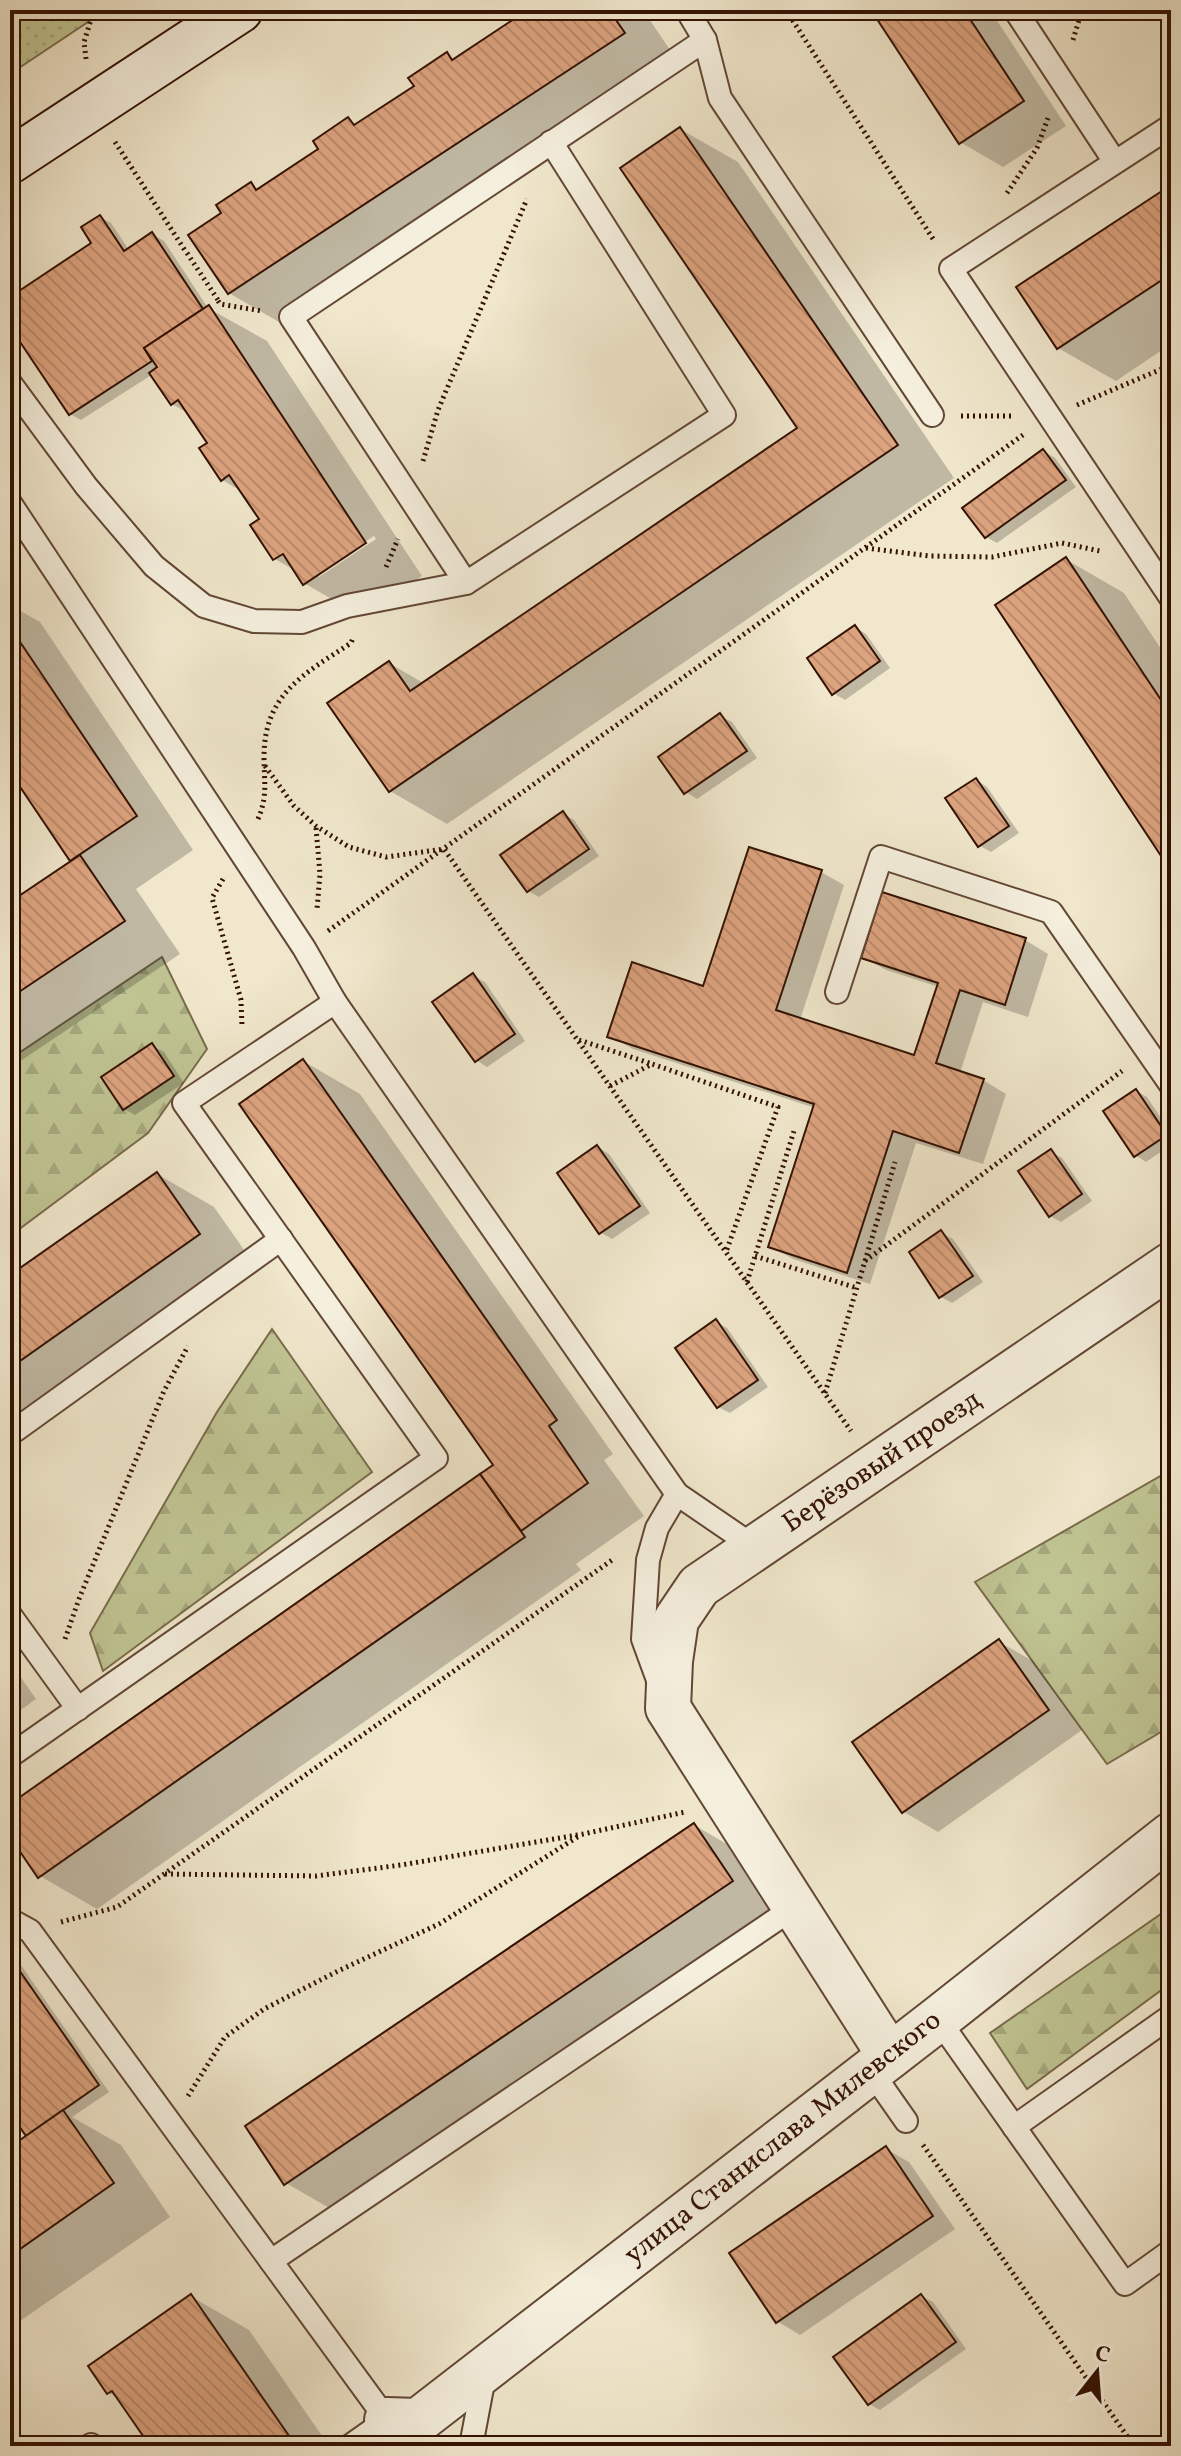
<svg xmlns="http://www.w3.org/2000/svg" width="1181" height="2456" font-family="Vollkorn,serif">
  <defs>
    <pattern id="grass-dots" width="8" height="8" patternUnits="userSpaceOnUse" patternTransform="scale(2)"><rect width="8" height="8" fill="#c0c493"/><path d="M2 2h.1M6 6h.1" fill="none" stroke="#a5a77d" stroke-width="1.8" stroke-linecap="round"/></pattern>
    <pattern id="forest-firs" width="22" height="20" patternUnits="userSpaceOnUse" patternTransform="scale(2)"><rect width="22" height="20" fill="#c0c493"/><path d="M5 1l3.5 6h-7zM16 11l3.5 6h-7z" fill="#a5a77d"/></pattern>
    <pattern id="building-back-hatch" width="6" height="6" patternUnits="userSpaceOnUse" patternTransform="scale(2)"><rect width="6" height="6" fill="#dca37f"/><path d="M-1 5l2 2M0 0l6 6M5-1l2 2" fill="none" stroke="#bd8b6c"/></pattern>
  </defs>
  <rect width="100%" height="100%" fill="#f0e7cc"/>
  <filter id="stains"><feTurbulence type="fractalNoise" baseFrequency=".0025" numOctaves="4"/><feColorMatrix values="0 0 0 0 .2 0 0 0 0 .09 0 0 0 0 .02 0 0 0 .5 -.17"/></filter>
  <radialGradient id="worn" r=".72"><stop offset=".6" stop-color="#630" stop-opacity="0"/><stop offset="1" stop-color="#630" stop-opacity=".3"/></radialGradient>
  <!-- grass -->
  <polygon fill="url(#grass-dots)" stroke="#7a6b4b" stroke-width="2" points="10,10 106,10 10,74"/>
  <!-- forest -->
  <g fill="url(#forest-firs)" stroke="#7a6b4b" stroke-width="2">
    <polygon points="162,957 207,1049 148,1133 10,1236 10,1059"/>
    <polygon points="272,1329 372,1472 103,1671 90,1633 217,1412"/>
    <polygon points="1171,1470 1171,1726 1107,1764 975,1582"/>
    <polygon points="1171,1907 1171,1983 1027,2089 990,2033"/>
  </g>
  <!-- shadow -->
  <g fill="#0003" fill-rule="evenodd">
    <polygon points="514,10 643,10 681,66 286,326 229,293 224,214 251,184 260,190 321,150 348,120 357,125 416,86 447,55 455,60 517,19"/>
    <polygon points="873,10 990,10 1066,126 1003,167 960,142"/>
    <polygon points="680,129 738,162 954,478 447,824 390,791 389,663 425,684 800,428"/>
    <polygon points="1171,187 1171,344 1116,381 1058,348"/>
    <path d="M100 217 111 223 129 250 152 234 164 241 208 308 267 341 422 576 361 616 304 583 296 571 275 559 262 520 243 492 222 480 210 443 191 415 172 404 153 374 81 420 70 414 10 323V299L94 244ZM374 536 376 539 319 577 316 574Z"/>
    <polygon points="1044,451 1055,458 1076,487 997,543 986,537"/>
    <polygon points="1067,560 1124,593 1171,664 1171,868"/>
    <polygon points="10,605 40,622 193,850 136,889 180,954 10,1068 10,904 73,862 10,769"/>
    <polygon points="855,627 866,634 890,668 845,700 833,693"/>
    <polygon points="720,716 732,722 757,758 697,799 686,792"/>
    <polygon points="976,780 987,787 1019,833 991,852 980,846"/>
    <polygon points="563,813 574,820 599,856 539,897 528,891"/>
    <polygon points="821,872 844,885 800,1020 916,1058 939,987 886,970 863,957 884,894 1025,940 1048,954 1028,1017 983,1002 960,1073 983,1080 1006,1094 983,1164 916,1143 870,1284 793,1259 770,1246 815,1108 633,1049 610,1036 704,988"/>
    <polygon points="473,976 485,982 525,1041 487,1067 476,1060"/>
    <polygon points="152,1046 164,1052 184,1083 135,1115 124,1109"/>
    <polygon points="303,1061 360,1094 613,1454 604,1460 644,1516 576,1564 581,1570 97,1909 40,1876 10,1834 10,1806 496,1466"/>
    <polygon points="1136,1091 1147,1097 1171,1133 1171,1145 1146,1162 1135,1155"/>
    <polygon points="598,1147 609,1154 650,1213 612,1239 600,1232"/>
    <polygon points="1051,1152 1062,1158 1092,1201 1061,1222 1050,1216"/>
    <polygon points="157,1174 214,1207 256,1267 10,1440 10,1277"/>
    <polygon points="942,1233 953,1239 983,1282 952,1303 941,1297"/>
    <polygon points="716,1322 727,1328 768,1387 730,1413 718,1407"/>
    <polygon points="999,1642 1033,1661 1082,1730 938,1832 904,1812 855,1743"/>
    <polygon points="10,1662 36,1699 10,1718"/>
    <polygon points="694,1825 751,1858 789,1914 343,2216 286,2183"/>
    <polygon points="10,1959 21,1965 109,2092 72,2117 121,2145 170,2217 10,2328 10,2149 30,2135 10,2109"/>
    <polygon points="886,2149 909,2162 955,2229 800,2335 777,2321"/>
    <polygon points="921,2296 933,2302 966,2349 880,2410 869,2404"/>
    <polygon points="192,2297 249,2330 329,2446 153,2446 121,2400 109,2393"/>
  </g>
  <!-- building -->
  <g fill="url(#building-back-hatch)" stroke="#331203" stroke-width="2">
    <polygon points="609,10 625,33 228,294 188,235 221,213 216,205 251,182 256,190 318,149 313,141 348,117 354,125 414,86 408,78 447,52 452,60 514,19 510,10"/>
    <polygon points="871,10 964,10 1024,101 959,144"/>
    <polygon points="680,127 898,445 389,792 327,703 389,661 410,691 797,428 620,168"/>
    <polygon points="1171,185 1171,274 1057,349 1016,287"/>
    <polygon points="100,215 124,251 152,232 203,309 144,348 152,361 69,415 10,327 10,297 91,243 81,227"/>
    <polygon points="209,305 366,543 303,585 283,554 273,560 250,525 259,519 229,475 221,481 199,448 207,443 178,400 171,405 149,373 157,367 144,348"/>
    <polygon points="1043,449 1066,480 985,538 962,508"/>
    <polygon points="1066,557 1171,715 1171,871 995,605"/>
    <polygon points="855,625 880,661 832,695 807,658"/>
    <polygon points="10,627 137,816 70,861 10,772"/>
    <polygon points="720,713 747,751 684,794 658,757"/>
    <polygon points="976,778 1009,826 978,847 945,798"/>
    <polygon points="563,811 589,849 527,892 500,855"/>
    <polygon points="749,847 822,870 776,1010 914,1055 938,983 861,958 882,892 1026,938 1005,1005 960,990 936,1063 984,1079 959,1153 893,1131 847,1273 768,1247 814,1104 607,1037 632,962 703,986"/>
    <polygon points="80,855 125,921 10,998 10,902"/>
    <polygon points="473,973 515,1034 475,1062 432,1002"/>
    <polygon points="152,1043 174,1076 123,1110 101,1077"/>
    <polygon points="303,1059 557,1420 549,1426 588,1483 521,1531 480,1474 493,1465 239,1104"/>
    <polygon points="1136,1089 1167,1135 1134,1157 1103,1111"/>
    <polygon points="597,1145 640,1206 599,1234 557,1173"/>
    <polygon points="1051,1149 1082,1194 1049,1217 1018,1171"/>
    <polygon points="157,1172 200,1234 10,1368 10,1275"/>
    <polygon points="941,1230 973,1276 939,1298 909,1252"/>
    <polygon points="716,1319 758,1380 717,1408 675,1348"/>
    <polygon points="480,1474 525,1537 38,1878 10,1837 10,1804"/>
    <polygon points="999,1639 1049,1710 902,1813 852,1742"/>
    <polygon points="694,1823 733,1881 284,2185 245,2126"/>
    <polygon points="10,1957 99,2085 26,2136 10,2113"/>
    <polygon points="63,2110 114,2183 10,2256 10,2147"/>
    <polygon points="886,2146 933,2216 776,2323 729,2253"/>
    <polygon points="191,2294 296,2446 150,2446 112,2391 107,2394 88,2366"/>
    <polygon points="921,2294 956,2342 868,2405 833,2357"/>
  </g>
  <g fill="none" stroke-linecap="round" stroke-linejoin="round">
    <defs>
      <g id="lane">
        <polyline points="1015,10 1115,162"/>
        <polyline points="705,40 720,98 932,415"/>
        <polyline points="1171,126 951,269 1171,598"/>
        <polyline points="10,383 86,486 154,566 204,606 254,621 302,622 347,606 466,583 724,415 551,142"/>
        <polyline points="10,503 304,948 335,1002 677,1494 756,1548"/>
        <polyline points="466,583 291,317 705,40 687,10"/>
        <polyline points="837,992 881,857 1051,912 1171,1085"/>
        <polyline points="10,1434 281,1239"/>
        <polyline points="10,1615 78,1709"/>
        <polyline points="658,1680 643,1639 648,1560 657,1528 677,1494"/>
        <polyline points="10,1756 436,1458 184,1103 335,1002"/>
        <polyline points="10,1920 30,1931 387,2420 350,2446"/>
        <polyline points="938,2019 1125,2284 1171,2251"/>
        <polyline points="871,2071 906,2121"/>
        <polyline points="1014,2127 1171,2016"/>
        <polyline points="271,2261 795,1907"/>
        <polyline points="91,2445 91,2446"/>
        <polyline points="471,2446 485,2372"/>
      </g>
      <g id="street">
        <polyline points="890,2056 668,1708 670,1661 676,1620 699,1586 1171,1265"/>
        <polyline points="387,2420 418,2421 938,2019 1171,1835"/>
      </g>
      <polyline id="secondary" points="10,161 240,10"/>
    </defs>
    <!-- lane casing -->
    <use href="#lane" stroke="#624735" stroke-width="26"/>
    <!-- street casing -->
    <use href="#street" stroke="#624735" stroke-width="48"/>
    <!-- secondary casing -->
    <use href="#secondary" stroke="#331203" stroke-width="48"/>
    <!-- path -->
    <g stroke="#331203" stroke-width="5" stroke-dasharray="2 4" stroke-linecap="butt">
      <polyline points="786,10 935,242"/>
      <polyline points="1073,40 1082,10"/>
      <polyline points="86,59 84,42 94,10"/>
      <polyline points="115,142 186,252"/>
      <polyline points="1007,193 1037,148 1048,118"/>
      <polyline points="187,253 218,300"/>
      <polyline points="218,301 220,304 262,311"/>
      <polyline points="1077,405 1171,365"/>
      <polyline points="961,416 1011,416"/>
      <polyline points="423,461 438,410 527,199"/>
      <polyline points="866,548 930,556 992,557 1062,543 1100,551"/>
      <polyline points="386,567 398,539"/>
      <polyline points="265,766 294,806 316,826 349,847 386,857 444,849 851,1431"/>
      <path d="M258 819C268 796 264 781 264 757 264 694 304 674 351 643L353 638"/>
      <polyline points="316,828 320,874 317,909"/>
      <polyline points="223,879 212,898 241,1000 242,1026"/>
      <polyline points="328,931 1023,435"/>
      <polyline points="579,1040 652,1064"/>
      <polyline points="610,1086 652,1064 778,1107 726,1252"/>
      <polyline points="755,1256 857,1288"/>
      <polyline points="865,1261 1122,1071"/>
      <polyline points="747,1282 794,1131"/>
      <polyline points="825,1393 895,1162"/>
      <polyline points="65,1639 79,1599 164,1391 188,1346"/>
      <polyline points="165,1874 316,1876 401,1865 583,1834 685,1812"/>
      <polyline points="61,1922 117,1907 615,1558"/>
      <polyline points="188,2096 225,2037 264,2009 338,1971 439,1924 579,1836"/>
      <polyline points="923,2145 1134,2446"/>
    </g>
    <!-- lane -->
    <use href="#lane" stroke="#f5efde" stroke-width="22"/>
    <!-- street -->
    <use href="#street" stroke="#f5efde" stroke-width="44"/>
    <!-- secondary -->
    <use href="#secondary" stroke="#f5efde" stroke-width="44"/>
  </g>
  <g text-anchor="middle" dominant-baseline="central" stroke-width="6" stroke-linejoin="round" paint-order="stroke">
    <!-- street labels -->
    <g font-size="28" fill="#331203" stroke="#f5efde">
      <text transform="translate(882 1462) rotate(-34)">Берёзовый проезд</text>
      <text transform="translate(783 2138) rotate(-38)">улица Станислава Милевского</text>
    </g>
  </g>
  <!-- margin -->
  <rect width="1181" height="2456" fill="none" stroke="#f0e7cc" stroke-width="40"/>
  <rect x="12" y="12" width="1157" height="2432" fill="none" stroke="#331203" stroke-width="4"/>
  <rect x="20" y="20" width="1141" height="2416" fill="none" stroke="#331203" stroke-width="2"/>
  <!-- north arrow -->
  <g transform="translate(1097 2372) rotate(17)" stroke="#f5efde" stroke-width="6" paint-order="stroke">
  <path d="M0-6L14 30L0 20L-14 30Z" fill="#331203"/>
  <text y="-12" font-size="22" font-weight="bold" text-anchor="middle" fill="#331203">С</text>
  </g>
  <rect width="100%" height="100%" filter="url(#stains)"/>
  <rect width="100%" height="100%" fill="url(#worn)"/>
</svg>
